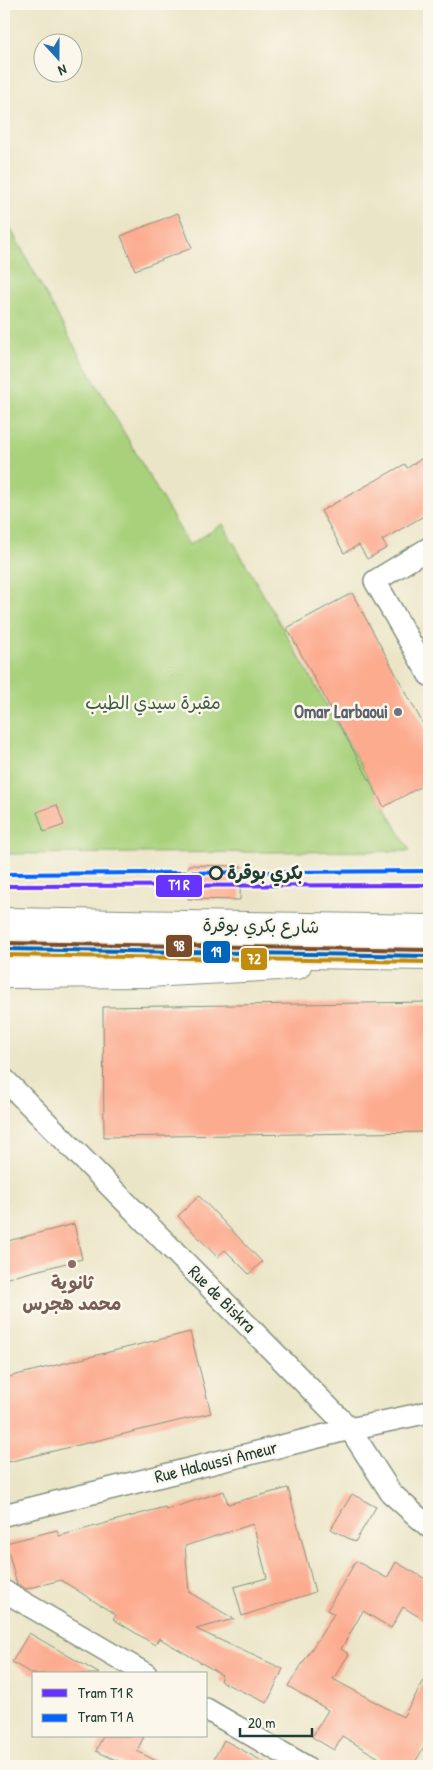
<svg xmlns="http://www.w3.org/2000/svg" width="433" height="1770" font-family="'Patrick Hand','Playpen Sans Arabic',sans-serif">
<rect width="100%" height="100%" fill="#fbf7ec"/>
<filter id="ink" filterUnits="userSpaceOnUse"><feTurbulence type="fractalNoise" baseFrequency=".02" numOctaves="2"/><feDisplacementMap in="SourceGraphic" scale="10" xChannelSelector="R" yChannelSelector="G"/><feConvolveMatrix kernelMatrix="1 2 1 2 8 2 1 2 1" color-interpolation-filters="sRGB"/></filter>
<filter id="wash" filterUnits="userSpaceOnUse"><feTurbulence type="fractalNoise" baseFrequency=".0096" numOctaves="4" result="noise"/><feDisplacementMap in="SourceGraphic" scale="20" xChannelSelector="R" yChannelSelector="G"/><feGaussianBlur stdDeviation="1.12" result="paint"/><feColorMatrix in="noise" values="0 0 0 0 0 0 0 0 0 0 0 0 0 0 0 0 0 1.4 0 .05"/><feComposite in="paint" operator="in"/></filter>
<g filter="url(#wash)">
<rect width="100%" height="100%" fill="#ebe5c7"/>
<path fill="#a9d17c" stroke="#648758" d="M4,216L69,337L189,545L223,524L410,851L4,854Z"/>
<g id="blocks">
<g fill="#fcab8f">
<path d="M178,213L192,248L135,270L121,236Z"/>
<path d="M429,454V513L382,540L387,548L367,559L359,545L344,553L321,511L405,464L407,468Z"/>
<path d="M352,593L429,735V782L384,807L287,628Z"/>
<path d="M57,805L64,825L44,832L37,812Z"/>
<path d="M188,865L241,866L240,900L188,899Z"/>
<path d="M429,1002V1132L104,1137L103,1007Z"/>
<path d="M199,1196L262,1262L249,1274L225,1250L217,1257L178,1216Z"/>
<path d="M74,1224L82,1259L4,1279V1242Z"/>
<path d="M190,1332L211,1413L4,1463V1378Z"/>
<path d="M288,1488L315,1592L242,1616L234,1587L267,1578L253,1524L185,1546L189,1592L234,1619L196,1629L283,1669L267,1703L220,1681L222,1675L159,1638L155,1645L113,1619L116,1615L61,1580L26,1589L17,1584L6,1543L57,1530L59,1536L165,1507L166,1510L224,1491L228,1504Z"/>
<path d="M352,1494L376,1507L355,1542L331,1529Z"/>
<path d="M356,1561L387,1578L396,1562L429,1581V1623L403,1607L391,1628L363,1611L341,1649L349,1654L333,1679L403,1717L429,1672V1738L413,1766H374L379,1758L342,1736L334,1750L312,1737L328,1710L288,1686L334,1614L327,1610Z"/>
<path d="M29,1633L100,1674H32L12,1662Z"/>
<path d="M103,1736H144L137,1751L166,1766H129L96,1751Z"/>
<path d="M224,1740L271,1766H210Z"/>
</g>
</g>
</g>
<g filter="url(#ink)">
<use href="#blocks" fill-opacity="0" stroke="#85917e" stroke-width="1"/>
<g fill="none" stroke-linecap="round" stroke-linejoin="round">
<defs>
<g id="street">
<path d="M429,548L375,581L429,675"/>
<path d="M4,1079L350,1429L391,1493L429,1527"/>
<path d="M4,1515L350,1429L429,1412"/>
<path d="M4,1591L146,1674"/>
<path d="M206,1709L305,1766"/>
</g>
<path id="secondary" d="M4,974L148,973L297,965"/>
<g id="highway">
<path d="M4,922L429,929"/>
<path d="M4,949L429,956"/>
</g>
</defs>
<use href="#street" stroke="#85917e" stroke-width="24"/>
<use href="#secondary" stroke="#85917e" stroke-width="30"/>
<use href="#highway" stroke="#85917e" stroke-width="30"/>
<use href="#street" stroke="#fff" stroke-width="21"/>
<use href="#secondary" stroke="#fff" stroke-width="28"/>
<use href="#highway" stroke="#fff" stroke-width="28"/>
<defs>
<path id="bus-1" d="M4,949L429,956"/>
<path id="bus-2" d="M4,955L429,962"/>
<path id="bus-3" d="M4,943L429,950"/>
</defs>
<use href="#bus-1" stroke="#fbf7ec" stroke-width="8"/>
<use href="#bus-2" stroke="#fbf7ec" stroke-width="8"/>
<use href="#bus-3" stroke="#fbf7ec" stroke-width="8"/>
<use href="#bus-1" stroke="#0065bd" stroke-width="4"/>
<use href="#bus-2" stroke="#c18c0d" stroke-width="4"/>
<use href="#bus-3" stroke="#7a4b2a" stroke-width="4"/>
<defs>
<path id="tram-1" d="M4,886L429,885"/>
<path id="tram-2" d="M4,874L429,871"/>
</defs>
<use href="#tram-1" stroke="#fbf7ec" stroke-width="8"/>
<use href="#tram-2" stroke="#fbf7ec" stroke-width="8"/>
<use href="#tram-1" stroke="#63f" stroke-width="4"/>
<use href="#tram-2" stroke="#0363ff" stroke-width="4"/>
</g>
</g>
<circle fill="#6b7280" stroke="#fbf7ec" stroke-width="2" cx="398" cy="712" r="5"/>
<circle fill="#fbf7ec" stroke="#1f3d34" stroke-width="2.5" cx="216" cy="873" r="6"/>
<circle fill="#8d6e63" stroke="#fbf7ec" stroke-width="2" cx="72" cy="1264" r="5"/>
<g text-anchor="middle" stroke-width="5" stroke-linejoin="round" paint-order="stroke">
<g font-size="18" fill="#3b5b42" stroke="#fbf7ec">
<text x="153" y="709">مقبرة سيدي الطيب</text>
</g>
<g font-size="18" font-weight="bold" fill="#5b616d" stroke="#fbf7ec" text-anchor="end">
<text x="388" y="718">Omar Larbaoui</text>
</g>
<g font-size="18" font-weight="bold" fill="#1f3d34" stroke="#fbf7ec" text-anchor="start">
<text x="227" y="879">بكري بوقرة</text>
</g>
<g font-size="18" fill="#1f3d34" stroke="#fbf7ec">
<text transform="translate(261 926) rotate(1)" y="6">شارع بكري بوقرة</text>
<text transform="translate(222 1299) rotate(45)" y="6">Rue de Biskra</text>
<text transform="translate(216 1462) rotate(-14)" y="6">Rue Haloussi Ameur</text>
</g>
<g font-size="18" font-weight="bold" fill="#785e54" stroke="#fbf7ec">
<text x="72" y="1289">ثانوية<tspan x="72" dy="21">محمد هجرس</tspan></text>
</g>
</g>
<g stroke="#fbf7ec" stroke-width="2">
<rect x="155" y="874" width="48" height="24" rx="5" fill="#63f"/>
<rect x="165" y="934" width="28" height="24" rx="5" fill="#7a4b2a"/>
<rect x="202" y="940" width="29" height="24" rx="5" fill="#0065bd"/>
<rect x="240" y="947" width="28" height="24" rx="5" fill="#c18c0d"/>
</g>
<g font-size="14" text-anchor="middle" font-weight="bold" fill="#fff">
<text x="179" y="890">T1 R</text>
<text x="179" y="951">98</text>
<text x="216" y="957">19</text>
<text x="254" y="964">72</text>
</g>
<rect width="433" height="1770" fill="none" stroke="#fbf7ec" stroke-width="20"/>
<rect x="32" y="1672" width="175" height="65" fill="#fbf7ec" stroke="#a3ada2"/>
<rect x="42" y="1689" width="25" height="8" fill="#6633ff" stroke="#a3ada2"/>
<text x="78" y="1698" font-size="15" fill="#1f3d34">Tram T1 R</text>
<rect x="42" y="1714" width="25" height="8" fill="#0363ff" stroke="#a3ada2"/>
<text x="78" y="1722" font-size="15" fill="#1f3d34">Tram T1 A</text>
<g transform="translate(58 58) rotate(159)"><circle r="24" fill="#fbf7ec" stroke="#a3ada2"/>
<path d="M0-4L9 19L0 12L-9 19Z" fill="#1f6fb2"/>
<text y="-8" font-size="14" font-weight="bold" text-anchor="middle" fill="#1f3d34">N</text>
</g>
<path d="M240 1728v8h72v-8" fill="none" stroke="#1f3d34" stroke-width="2.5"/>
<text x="248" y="1728" font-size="15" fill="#1f3d34" stroke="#fbf7ec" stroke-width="4" paint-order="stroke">20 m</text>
</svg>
